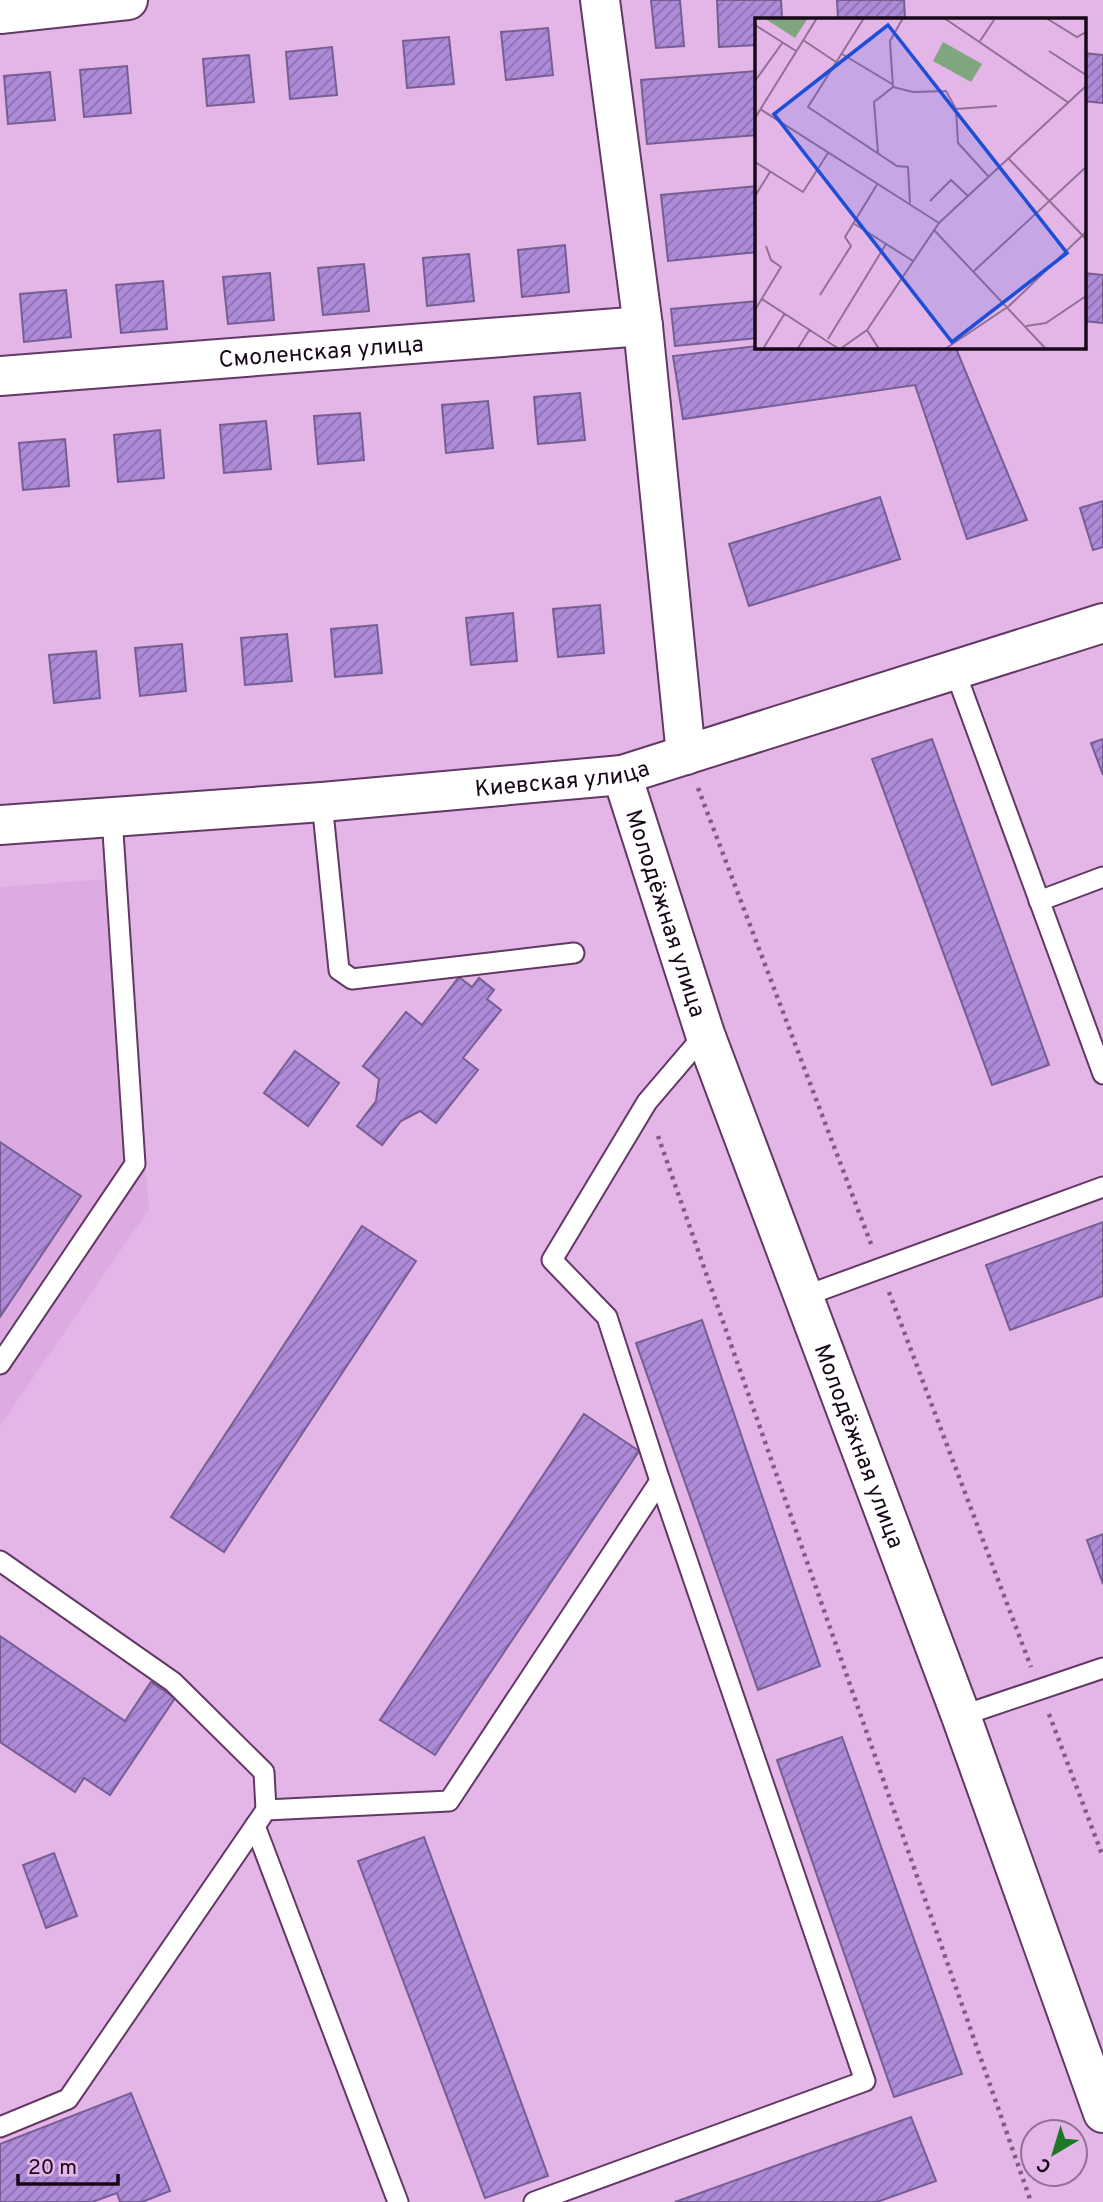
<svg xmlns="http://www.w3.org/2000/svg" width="1103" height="2202" font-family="Overpass,sans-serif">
<defs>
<pattern id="building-hatch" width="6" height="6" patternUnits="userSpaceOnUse" patternTransform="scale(1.75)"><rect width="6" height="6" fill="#ad8bd8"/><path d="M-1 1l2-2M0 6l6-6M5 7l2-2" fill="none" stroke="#8c70ae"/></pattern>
</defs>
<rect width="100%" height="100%" fill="#e4b5e7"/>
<path fill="#deaae2" d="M124,878L149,1209L0,1426V887Z"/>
<g fill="url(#building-hatch)" stroke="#765e94" stroke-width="2">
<path d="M651,0H680L684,46L656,48Z"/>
<path d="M717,0H781L782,19H757V45L719,47Z"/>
<path d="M837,0H904L905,19H838Z"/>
<path d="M548,28L553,75L506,80L501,32Z"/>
<path d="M449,37L454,84L407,88L403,41Z"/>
<path d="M332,47L337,95L290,99L286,52Z"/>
<path d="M1084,53L1103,55V103L1084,101Z"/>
<path d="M249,55L254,102L207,106L203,59Z"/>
<path d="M127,66L131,113L84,117L80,70Z"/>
<path d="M757,71V135L647,144L641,80Z"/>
<path d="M50,72L55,120L8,124L4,76Z"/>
<path d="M757,186V252L668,261L661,195Z"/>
<path d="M565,245L569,292L522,297L518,250Z"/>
<path d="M469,254L474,301L427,306L423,258Z"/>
<path d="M364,264L369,311L323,315L318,268Z"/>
<path d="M270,273L274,320L228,324L223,277Z"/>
<path d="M1084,273L1103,275V323L1084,321Z"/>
<path d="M163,281L167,329L121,333L116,285Z"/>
<path d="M66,290L71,337L24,342L20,294Z"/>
<path d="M757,301V338L675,346L671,309Z"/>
<path d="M757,346H955L1027,520L967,539L915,385L683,419L673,356Z"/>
<path d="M580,393L585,440L538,444L534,397Z"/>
<path d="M488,401L493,448L446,453L442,405Z"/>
<path d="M360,413L364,460L318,464L314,416Z"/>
<path d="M266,421L271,469L224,473L220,425Z"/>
<path d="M160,430L164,478L118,482L114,435Z"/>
<path d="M65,439L69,486L23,490L19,443Z"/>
<path d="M880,497L900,559L749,606L729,544Z"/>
<path d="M1103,501V547L1093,550L1080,508Z"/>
<path d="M600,605L604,653L558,657L553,609Z"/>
<path d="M513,613L517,661L471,665L466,618Z"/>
<path d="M377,625L382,673L335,677L331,629Z"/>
<path d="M287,634L292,681L245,685L241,638Z"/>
<path d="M182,644L186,691L140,696L135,648Z"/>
<path d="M96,651L100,698L54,703L49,655Z"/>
<path d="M932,739L1049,1065L992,1085L872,759Z"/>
<path d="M1103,739V775L1091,743Z"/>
<path d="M459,977L472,987L479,978L494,990L487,999L501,1010L463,1058L478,1070L436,1123L420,1111L401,1121L382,1145L357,1126L376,1101L379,1079L363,1066L406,1012L422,1025Z"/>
<path d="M295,1051L339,1083L308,1126L264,1093Z"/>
<path d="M0,1142L81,1196L0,1317Z"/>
<path d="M1103,1222V1296L1010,1330L986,1265Z"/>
<path d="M362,1226L416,1261L224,1552L171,1517Z"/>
<path d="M702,1320L820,1666L758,1690L636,1343Z"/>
<path d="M584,1414L639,1451L435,1755L380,1720Z"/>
<path d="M1103,1534V1584L1087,1540Z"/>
<path d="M0,1636L125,1721L151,1682L175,1698L110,1795L84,1778L75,1792L0,1742Z"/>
<path d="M842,1737L962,2074L894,2097L777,1760Z"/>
<path d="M424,1837L548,2176L485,2198L358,1861Z"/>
<path d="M54,1853L77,1916L46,1928L23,1865Z"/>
<path d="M131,2093L170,2191L142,2202H120L117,2193L92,2202H0V2144Z"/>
<path d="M911,2117L936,2181L877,2202H675Z"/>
</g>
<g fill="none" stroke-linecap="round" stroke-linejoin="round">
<defs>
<g id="service">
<path d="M955,671L1103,1074"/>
<path d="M322,802L339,970L352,979L574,953"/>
<path d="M1039,901L1103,877"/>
<path d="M802,1297L1103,1187"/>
<path d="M0,1364L135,1164L112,817"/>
<path d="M0,1561L173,1682L264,1772L266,1810"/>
<path d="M961,1716L1103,1668"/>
<path d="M255,1826L398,2202"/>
<path d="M0,2127L68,2099L266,1810L449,1801L660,1481"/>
<path d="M534,2202L865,2081L660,1481L607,1317L552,1260L647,1102L705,1034"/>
</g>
<g id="minor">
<path d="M600,0L643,326L686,755"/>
<path d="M0,14L128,0"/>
<path id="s1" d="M0,376L643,326"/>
</g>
<g id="tertiary">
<path id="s2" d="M622,775L705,1034L961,1716L1103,2113"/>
</g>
<g id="secondary">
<path id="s3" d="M0,825L322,802L622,775L1103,623"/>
</g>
</defs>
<use href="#service" stroke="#623965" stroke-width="23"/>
<use href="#minor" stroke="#623965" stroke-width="42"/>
<use href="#tertiary" stroke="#623965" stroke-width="42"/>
<use href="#secondary" stroke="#623965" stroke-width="42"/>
<g stroke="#7f5f81" stroke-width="4.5" stroke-dasharray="3.5 5" stroke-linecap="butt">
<path d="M698,788L871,1244"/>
<path d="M658,1136L1031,2202"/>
<path d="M889,1292L1031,1667"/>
<path d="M1049,1714L1103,1857"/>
</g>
<use href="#service" stroke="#fff" stroke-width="19"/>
<use href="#minor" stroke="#fff" stroke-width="38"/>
<use href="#tertiary" stroke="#fff" stroke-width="38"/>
<use href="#secondary" stroke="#fff" stroke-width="38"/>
</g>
<g text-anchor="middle" stroke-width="7" stroke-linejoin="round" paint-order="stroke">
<g font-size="23" fill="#18081a" stroke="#e4b5e7">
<text dy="8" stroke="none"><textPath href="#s1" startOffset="322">Смоленская улица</textPath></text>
<text dy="8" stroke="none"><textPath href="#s3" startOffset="564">Киевская улица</textPath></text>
<text dy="8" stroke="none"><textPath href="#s2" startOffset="145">Молодёжная улица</textPath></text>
<text dy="8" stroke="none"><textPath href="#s2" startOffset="712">Молодёжная улица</textPath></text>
</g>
</g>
<g transform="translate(755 18)">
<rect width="331" height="331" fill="#e4b5e7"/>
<path d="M9,0H53L40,20Z" fill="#7fa67e"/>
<path d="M188,24L227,46L216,64L178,43Z" fill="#7fa67e"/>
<path fill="none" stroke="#927095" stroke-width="2" d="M109,0L53,89L142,148L153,149L155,185M189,0L314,85M291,0L322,19L331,14M0,7L41,33M48,22L81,44M225,23L239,2M294,33L331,57M87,36L137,66M0,63L28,24M138,69L158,74L191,73L201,91M5,91L184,205M0,100L62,0M123,135L119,84L138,69L135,23L148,0M254,141L331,221M0,144L48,174L73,135M234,159L203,125L201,91L242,88M0,178L15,154M175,183L196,162L213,178M98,205L158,243M179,212L291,331M219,253L331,149M65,277L96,228L90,219L123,165M7,281L84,331M0,292L26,249L16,242L11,228M271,308L291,305L331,278M112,312L124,331M73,321L131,226M43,330L55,311M8,331L30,295M85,331L112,312L184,205L331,68M190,331L254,288L331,214"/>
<path fill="#1d4ed8" fill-opacity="0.15" stroke="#1d4ed8" stroke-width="3.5" d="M133,7L312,235L197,324L19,96Z"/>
<rect width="331" height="331" fill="none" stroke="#18081a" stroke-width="3.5"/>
</g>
<g transform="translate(1054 2153) rotate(218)"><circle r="33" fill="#e4b5e7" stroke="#927095" stroke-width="2"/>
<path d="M0-5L12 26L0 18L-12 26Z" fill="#1e7725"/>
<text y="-10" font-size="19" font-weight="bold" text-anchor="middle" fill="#18081a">С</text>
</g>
<path d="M18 2174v10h100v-10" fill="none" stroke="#18081a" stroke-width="3.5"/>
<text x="28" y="2174" font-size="21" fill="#18081a" stroke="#e4b5e7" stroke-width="5" paint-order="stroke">20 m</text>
</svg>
